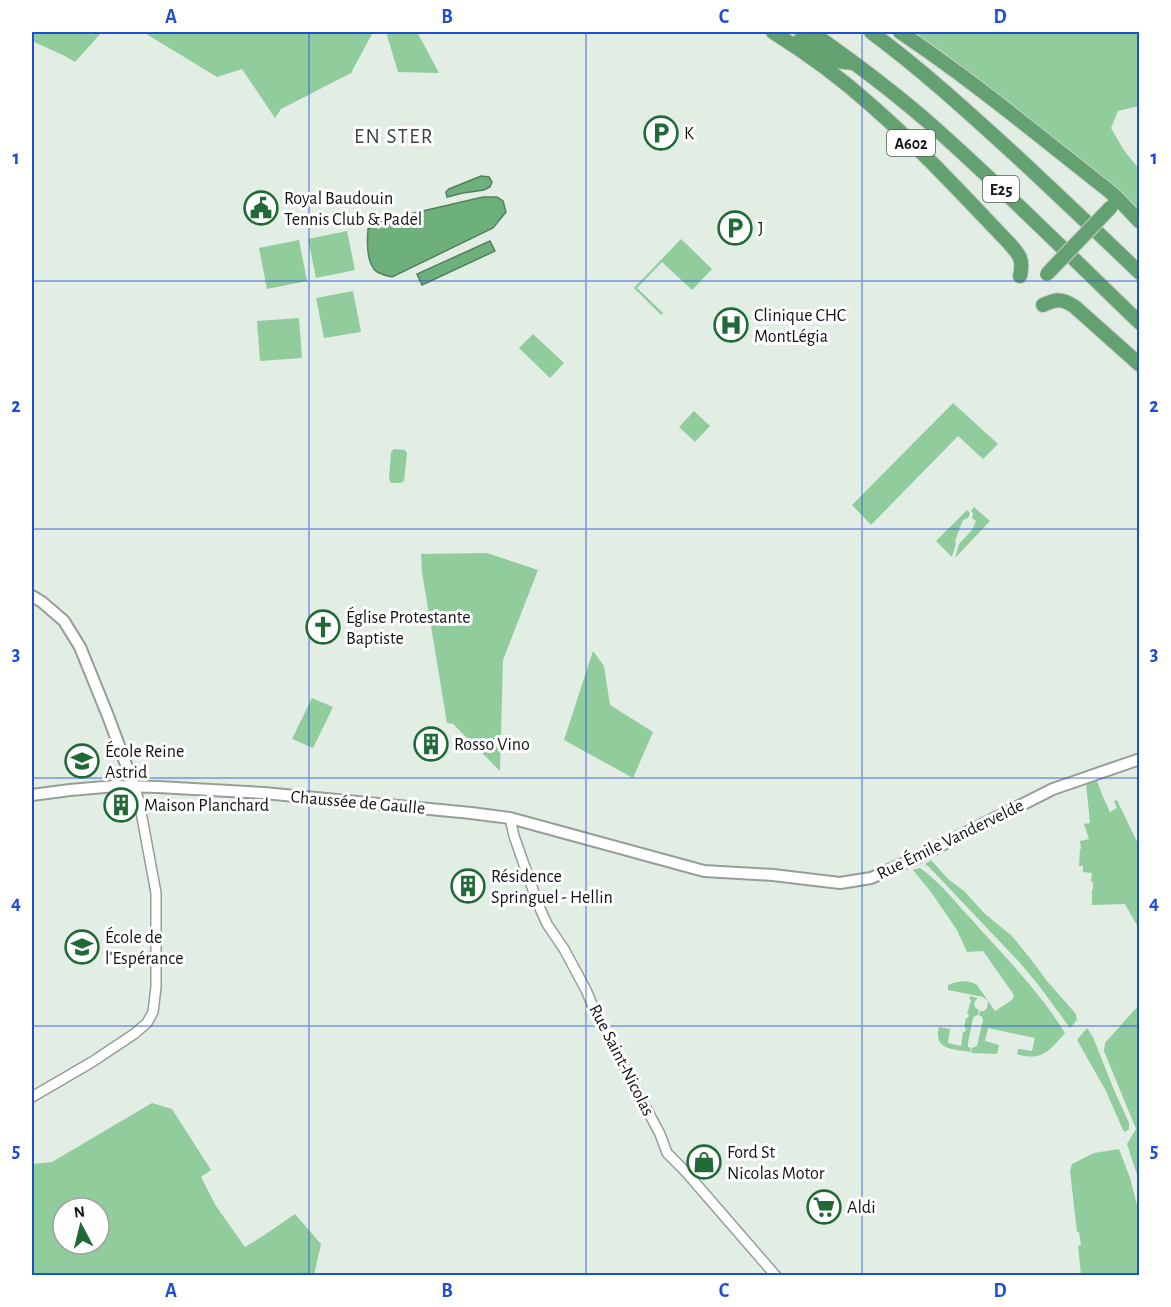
<svg xmlns="http://www.w3.org/2000/svg" width="1171" height="1307" font-family="'Alegreya Sans',sans-serif">
<rect width="100%" height="100%" fill="#e2ede4"/>
<g fill="#91cc9d" fill-rule="evenodd">
<path d="M32,32H102L75,62L65,56L32,41Z"/>
<path d="M143,32H373L351,73L281,109L275,118L242,69L217,77Z"/>
<path d="M386,32H417L439,73L398,72Z"/>
<path d="M914,32H1139V106L1118,111L1111,128L1123,149L1139,169V213C1070,146 992,89 914,32Z"/>
<path d="M347,231L355,270L316,278L308,239Z"/>
<path d="M681,239L712,269L692,290L662,262L637,288L663,313L661,315L634,288Z"/>
<path d="M299,240L307,281L267,289L259,248Z"/>
<path d="M353,291L361,332L324,338L316,298Z"/>
<path d="M299,318L302,358L260,361L257,321Z"/>
<path d="M533,334L564,363L550,378L519,348Z"/>
<path d="M953,403L998,444L983,459L958,436L871,525L852,505Z"/>
<path d="M694,411L710,426L695,442L679,427Z"/>
<path d="M394,449L405,450L407,453L404,481L400,483H391L389,479L391,452Z"/>
<path d="M974,507L990,521L955,558L959,544L972,530L976,521L972,518L973,513L971,511Z"/>
<path d="M967,510L970,513L968,518L963,520L955,541L956,543L952,557L936,541Z"/>
<path d="M487,553L538,570L503,660L500,771L453,724L447,723L422,572L421,554Z"/>
<path d="M593,651L604,666L610,705L653,732L633,778L564,740Z"/>
<path d="M312,698L333,707L313,748L292,739Z"/>
<path d="M1097,781L1103,797L1110,812L1117,808L1114,801L1117,800L1139,846V929L1125,904L1092,905V890H1093V882H1091L1092,873L1083,872V866H1079L1080,849H1081L1080,841L1089,839L1084,824L1090,823L1086,784Z"/>
<path d="M931,860L948,879L964,891L985,914L1012,936L1030,958L1047,981L1076,1014L1077,1020L1070,1028L1040,987L1021,964L930,868L925,864Z"/>
<path d="M920,868C940,882 955,902 972,920C1004,956 1040,992 1065,1033C1050,1050 1042,1062 1017,1054L1018,1049H1020L1032,1051L1035,1038L988,1028L985,1041L999,1045L997,1054L971,1053L972,1048L977,1046L983,1020L982,1017L979,1015L980,1011H984L987,1008L988,1001L983,997L948,990V985C957,981 969,979 977,985L995,1011L1012,1000L1014,995L983,951L967,952L957,930L931,892L913,870Z"/>
<path d="M970,996L978,998C973,1001 973,1008 979,1010L978,1015L975,1016L973,1018L968,1043V1047L971,1048L970,1052C953,1049 933,1050 939,1027L950,1029L948,1043L961,1046L963,1032H965L966,1028L964,1027L966,1018H968L969,1014H967L971,1000L969,999Z"/>
<path d="M1139,1005V1181L1127,1144L1136,1129L1104,1051L1105,1043Z"/>
<path d="M1087,1028L1093,1037L1114,1090L1129,1123V1129L1125,1132L1123,1130L1106,1091L1077,1040Z"/>
<path d="M152,1103L172,1109L211,1170L201,1177L216,1206L245,1247L263,1236L295,1214L321,1244L314,1275H32V1164L52,1162ZM63,1208H99V1244H63Z"/>
<path d="M1119,1149L1130,1178L1139,1213V1275H1081L1078,1246L1081,1245L1079,1232H1077L1070,1171L1072,1164L1094,1153Z"/>
</g>
<g fill="#6db07c" stroke="#52825c" stroke-width="1.5">
<path d="M481,176L489,177L492,182L490,187L484,190L463,193L447,197L446,192L449,189Z"/>
<path d="M483,197H497L503,201L506,212L493,228L392,277C387,276 381,274 377,272C366,264 367,241 368,229L384,220Z"/>
<path d="M490,241L495,251L422,285L417,274Z"/>
</g>
<g fill="none" stroke-linecap="round" stroke-linejoin="round">
<defs>
<g id="tertiary">
<path d="M510,818L514,836L538,904L547,924L564,949L586,990L598,1018L660,1134L667,1153L685,1171L776,1276"/>
<path d="M32,1097L92,1062L134,1034L147,1023L153,1012L156,987V893L139,801L134,786"/>
</g>
<g id="secondary">
<path d="M32,596L42,602L64,621L80,647L108,716L134,786"/>
<path d="M32,795L70,790L116,786L158,787L264,793L471,813L510,818L704,871L773,875L840,883L871,878L916,858L1053,789L1140,759"/>
</g>
<g id="motorway">
<path d="M773,32C808,54 841,78 872,106C920,148 964,196 1008,242C1019,254 1024,259 1020,276"/>
<path d="M811,32C851,60 890,89 927,121C1001,186 1069,255 1140,323"/>
<path d="M871,32C921,69 967,111 1013,153C1056,193 1098,233 1140,273"/>
<path d="M900,32C972,80 1039,136 1108,190L1118,199L1140,222"/>
<path d="M800,40L836,61L853,63"/>
<path d="M1043,305C1057,299 1062,298 1075,307L1140,365"/>
</g>
</defs>
<use href="#tertiary" stroke="#959f96" stroke-width="12"/>
<use href="#secondary" stroke="#959f96" stroke-width="14"/>
<use href="#motorway" stroke="#cbcccb" stroke-width="16"/>
<use href="#tertiary" stroke="#fff" stroke-width="9"/>
<use href="#secondary" stroke="#fff" stroke-width="10"/>
<use href="#motorway" stroke="#64a171" stroke-width="14"/>
<defs>
<path id="motorway-bridge" d="M1047,274L1111,207"/>
</defs>
<use href="#motorway-bridge" stroke="#cbcccb" stroke-width="16" stroke-linecap="butt"/>
<use href="#motorway-bridge" stroke="#64a171" stroke-width="14"/>
</g>
<path fill="none" stroke="#1d4ed8" stroke-width="1.5" stroke-opacity="0.55" d="M309,32V1276M586,32V1276M862,32V1276M32,281H1140M32,529H1140M32,778H1140M32,1026H1140"/>
<defs>
<symbol id="parking-ring" viewBox="-11 -11 22 22"><circle r="9.5" fill="#fff" stroke="#216a38" stroke-width="1.5"/><path d="M-3.5-5.5H1a3.5 3.5 0 0 1 0 7H-1V5.5H-3.5ZM-1-3.4V-.6H.8a1.4 1.4 0 0 0 0-2.8Z" fill="#216a38"/></symbol>
<symbol id="civic-ring" viewBox="-11 -11 22 22"><circle r="9.5" fill="#fff" stroke="#216a38" stroke-width="1.5"/><path d="M-.6-6.5H3V-4.5H.6V-3L4-1V1h2V6H-6V1h2V-1L-.6-3ZM-1.2 2.5V6h2.4V2.5Z" fill="#216a38"/></symbol>
<symbol id="hospital-ring" viewBox="-11 -11 22 22"><circle r="9.5" fill="#fff" stroke="#216a38" stroke-width="1.5"/><path d="M-5-5h3v3.5h4V-5h3V5h-3V1.5h-4V5h-3Z" fill="#216a38"/></symbol>
<symbol id="church-ring" viewBox="-11 -11 22 22"><circle r="9.5" fill="#fff" stroke="#216a38" stroke-width="1.5"/><path d="M-1.2-6h2.4v3.5h3.3v2.4h-3.3V6h-2.4V-.1h-3.3v-2.4h3.3Z" fill="#216a38"/></symbol>
<symbol id="building-ring" viewBox="-11 -11 22 22"><circle r="9.5" fill="#fff" stroke="#216a38" stroke-width="1.5"/><path d="M-4-6H4V6H1V3H-1V6H-4ZM-2.5-4.3h1.7v1.8h-1.7ZM.8-4.3h1.7v1.8H.8ZM-2.5-1h1.7V.8h-1.7ZM.8-1h1.7V.8H.8Z" fill="#216a38"/></symbol>
<symbol id="school-ring" viewBox="-11 -11 22 22"><circle r="9.5" fill="#fff" stroke="#216a38" stroke-width="1.5"/><path d="M0-5L7-2L0 1L-7-2ZM-4 1L0 2.5L4 1V4Q0 6-4 4Z" fill="#216a38"/></symbol>
<symbol id="shop-ring" viewBox="-11 -11 22 22"><circle r="9.5" fill="#fff" stroke="#216a38" stroke-width="1.5"/><path d="M-5-2.5h2.3a2.7 3.5 0 0 1 5.4 0H5L5.5 6h-11ZM-1.5-2.5h3a1.5 2.3 0 0 0-3 0Z" fill="#216a38"/></symbol>
<symbol id="supermarket-ring" viewBox="-11 -11 22 22"><circle r="9.5" fill="#fff" stroke="#216a38" stroke-width="1.5"/><path d="M-6-5.5h2.5l.6 2H6L4.5 2H-2.5L-4.4-4H-6ZM-1.5 3.2a1.3 1.3 0 1 0 .1 0ZM3 3.2a1.3 1.3 0 1 0 .1 0Z" fill="#216a38"/></symbol>
</defs>
<g fill-rule="evenodd">
<use href="#parking-ring" x="642" y="114" width="38" height="38"/>
<use href="#civic-ring" x="242" y="189" width="38" height="38"/>
<use href="#parking-ring" x="716" y="209" width="38" height="38"/>
<use href="#hospital-ring" x="712" y="306" width="38" height="38"/>
<use href="#church-ring" x="304" y="608" width="38" height="38"/>
<use href="#building-ring" x="412" y="725" width="38" height="38"/>
<use href="#school-ring" x="63" y="742" width="38" height="38"/>
<use href="#building-ring" x="102" y="786" width="38" height="38"/>
<use href="#building-ring" x="449" y="867" width="38" height="38"/>
<use href="#school-ring" x="63" y="928" width="38" height="38"/>
<use href="#shop-ring" x="685" y="1143" width="38" height="38"/>
<use href="#supermarket-ring" x="805" y="1188" width="38" height="38"/>
</g>
<g text-anchor="middle" stroke-width="6" stroke-linejoin="round" paint-order="stroke">
<g fill="#fff" stroke="#595c5a" stroke-width="1.5">
<rect x="887" y="130" width="48" height="26" rx="4.5"/>
<rect x="983" y="176" width="36" height="26" rx="4.5"/>
</g>
<g font-size="16" font-weight="bold" fill="#121613">
<text x="911" y="149">A602</text>
<text x="1001" y="195">E25</text>
</g>
<g font-size="18" fill="#121613" stroke="#fff" text-anchor="start">
<text x="684" y="139">K</text>
<text x="284" y="204">Royal Baudouin<tspan x="284" dy="21">Tennis Club &amp; Padel</tspan></text>
<text x="758" y="234">J</text>
<text x="754" y="321">Clinique CHC<tspan x="754" dy="21">MontLégia</tspan></text>
<text x="346" y="623">Église Protestante<tspan x="346" dy="21">Baptiste</tspan></text>
<text x="454" y="750">Rosso Vino</text>
<text x="105" y="757">École Reine<tspan x="105" dy="21">Astrid</tspan></text>
<text x="144" y="811">Maison Planchard</text>
<text x="491" y="882">Résidence<tspan x="491" dy="21">Springuel - Hellin</tspan></text>
<text x="105" y="943">École de<tspan x="105" dy="21">l'Espérance</tspan></text>
<text x="727" y="1158">Ford St<tspan x="727" dy="21">Nicolas Motor</tspan></text>
<text x="847" y="1213">Aldi</text>
</g>
<g font-size="18" fill="#121613" stroke="#fff">
<text transform="translate(358 802) rotate(5)" y="6">Chaussée de Gaulle</text>
<text transform="translate(950 839) rotate(-26)" y="6">Rue Émile Vandervelde</text>
<text transform="translate(622 1060) rotate(63)" y="6">Rue Saint-Nicolas</text>
</g>
<g font-size="21" letter-spacing="1.5" fill="#3c453d" stroke="#fff">
<text x="394" y="143">EN STER</text>
</g>
</g>
<rect width="1171" height="1307" fill="none" stroke="#ffffff" stroke-width="66"/>
<g transform="translate(81 1226) rotate(353)"><circle r="28" fill="#ffffff" stroke="#a0a2a1" stroke-width="1.5"/>
<path d="M0-4.5L10 22L0 15L-10 22Z" fill="#216a38"/>
<text y="-9" font-size="16" font-weight="bold" text-anchor="middle" fill="#121613">N</text>
</g>
<rect x="33" y="33" width="1105" height="1241" fill="none" stroke="#1d4ed8" stroke-width="2"/>
<g font-size="20" text-anchor="middle" font-weight="bold" fill="#1d4ed8">
<text x="171" y="23">A</text>
<text x="447" y="23">B</text>
<text x="724" y="23">C</text>
<text x="1000" y="23">D</text>
<text x="16" y="164">1</text>
<text x="1154" y="164">1</text>
<text x="16" y="412">2</text>
<text x="1154" y="412">2</text>
<text x="16" y="660">3</text>
<text x="1154" y="660">3</text>
<text x="16" y="909">4</text>
<text x="1154" y="909">4</text>
<text x="16" y="1157">5</text>
<text x="1154" y="1157">5</text>
<text x="171" y="1297">A</text>
<text x="447" y="1297">B</text>
<text x="724" y="1297">C</text>
<text x="1000" y="1297">D</text>
</g>
</svg>
